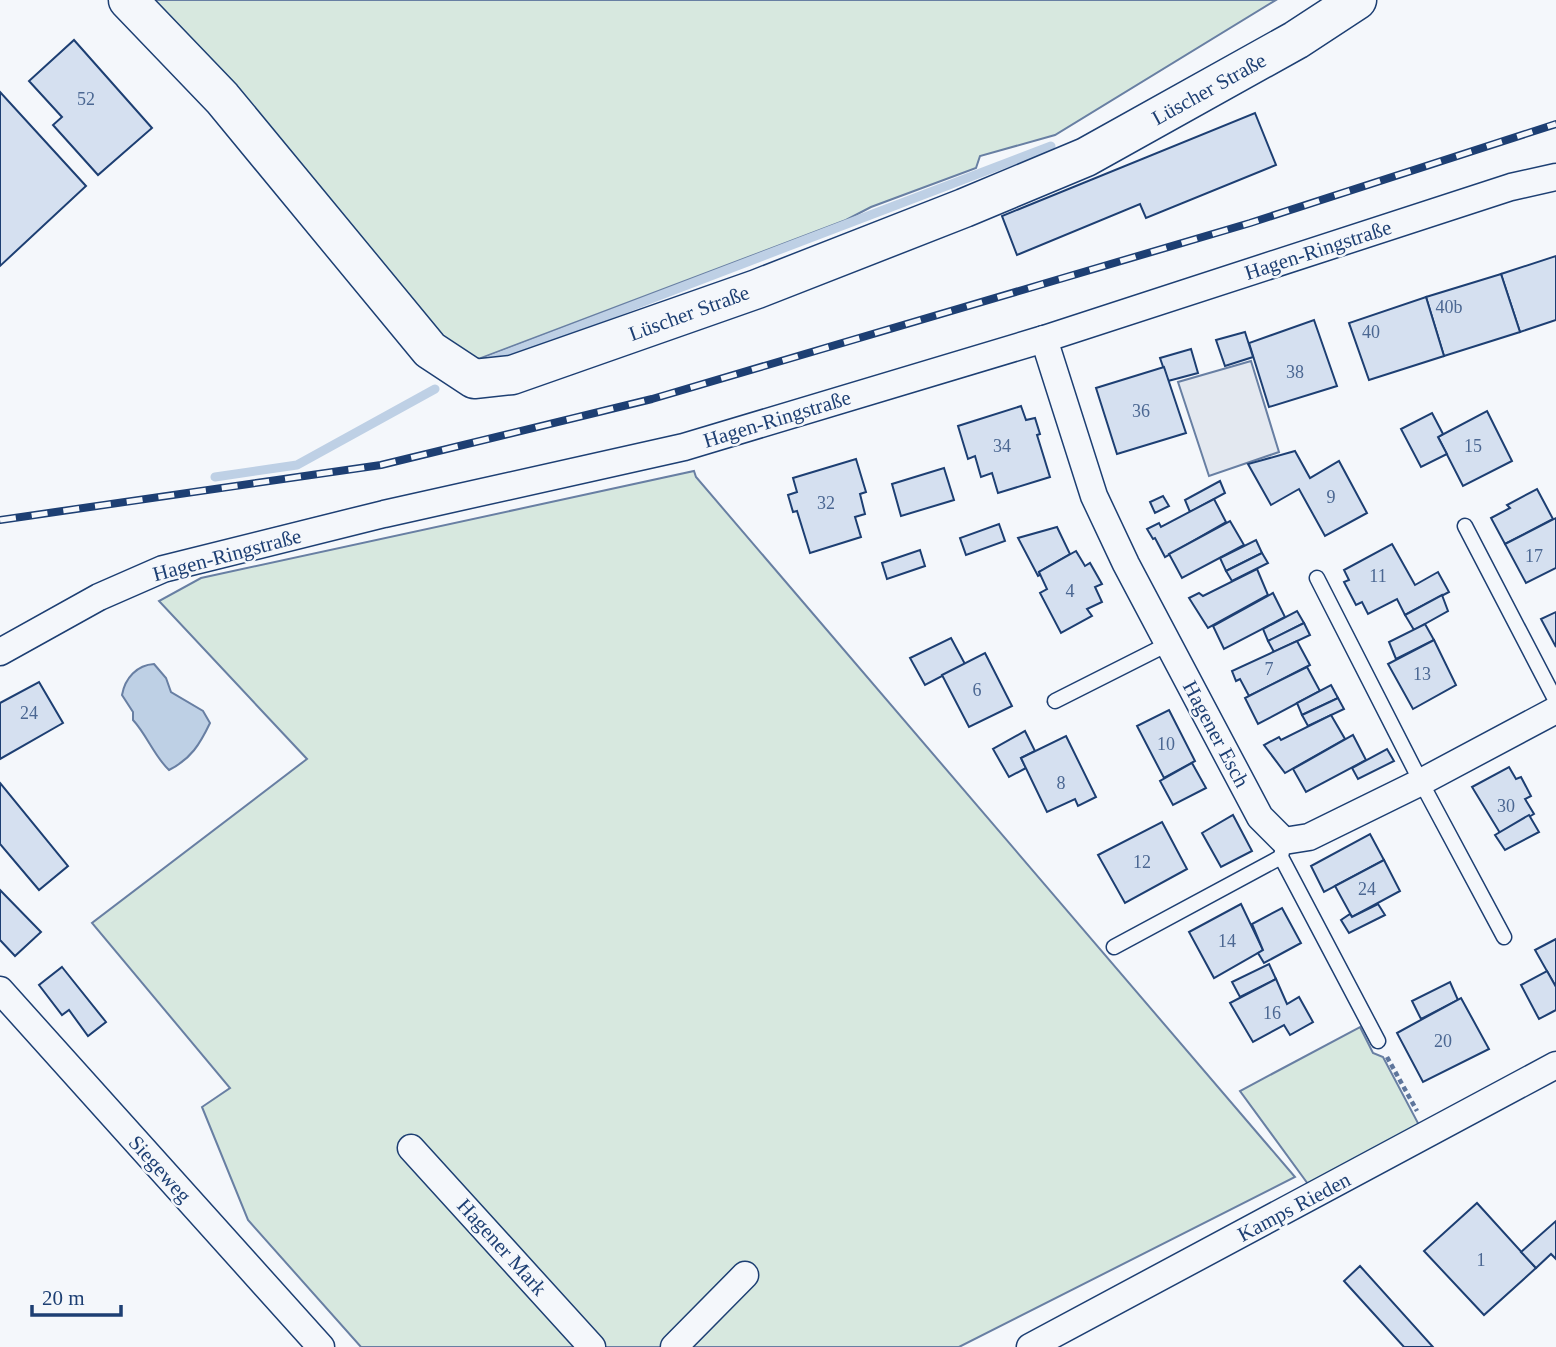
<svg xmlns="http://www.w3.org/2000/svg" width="1556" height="1347" font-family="'Times New Roman',serif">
<rect width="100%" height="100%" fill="#f4f7fb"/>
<g fill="#d7e8df" stroke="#687fa3" stroke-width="2">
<path d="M154,0H1276L1055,135L980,156L976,168L871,207L846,220L476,360L458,357Z"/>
<path d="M694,471L696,477L1295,1177L959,1347H361L248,1220L202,1107L230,1088L92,923L307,759L159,601L201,578Z"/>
<path d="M1360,1027L1373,1053L1383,1057L1419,1125L1308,1184L1240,1091Z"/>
</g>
<path fill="#e3e8f0" stroke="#687fa3" stroke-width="2" d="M1251,361L1279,452L1209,476L1178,382Z"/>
<path fill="#bed0e5" stroke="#687fa3" stroke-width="2" d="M154,664L166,678L171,692L203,711L210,723C200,744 191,759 169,770C154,756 147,735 133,720V712L122,695C125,678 137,665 154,664Z"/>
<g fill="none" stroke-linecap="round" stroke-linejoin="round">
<g stroke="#bed0e5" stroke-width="9">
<path d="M488,361L1051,146"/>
<path d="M215,477L297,465L435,389"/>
</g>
</g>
<g fill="#d5e0f0" stroke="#1d3f73" stroke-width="2">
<path d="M74,40L152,128L98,175L53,125L62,117L29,81Z"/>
<path d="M0,92L86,186L0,266Z"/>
<path d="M1255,113L1276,165L1146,218L1140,204L1017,255L1002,216Z"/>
<path d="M1556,256V320L1520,332L1501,274Z"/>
<path d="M1501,274L1520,332L1444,356L1426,297Z"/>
<path d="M1426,297L1444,356L1369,380L1349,323Z"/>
<path d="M1314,320L1337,386L1269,407L1249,343Z"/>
<path d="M1245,332L1253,357L1225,366L1216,340Z"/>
<path d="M1191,349L1198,373L1168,381L1160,358Z"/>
<path d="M1164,367L1186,433L1117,454L1096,388Z"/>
<path d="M1021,406L1026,420L1035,418L1040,434L1037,435L1050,477L998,493L992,473L981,477L975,456L968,459L958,426Z"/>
<path d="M1487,411L1512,461L1463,486L1438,437Z"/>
<path d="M1432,413L1443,434L1438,437L1447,454L1421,467L1401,429Z"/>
<path d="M1295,451L1310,478L1339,461L1367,513L1325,536L1299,489L1271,505L1248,464Z"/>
<path d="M856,459L866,492L860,494L865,514L855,517L861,537L810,553L797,511L793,512L788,495L797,492L793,478Z"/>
<path d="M944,468L954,500L901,516L892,484Z"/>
<path d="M1220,481L1225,493L1190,512L1185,500Z"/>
<path d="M1537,489L1553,519L1505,544L1491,518L1510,508L1507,505Z"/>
<path d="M1163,496L1169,506L1155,513L1150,502Z"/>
<path d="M1214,499L1226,522L1165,557L1155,538L1153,539L1147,529L1159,523L1161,527Z"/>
<path d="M1556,518V568L1526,583L1505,544Z"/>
<path d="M1230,521L1244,545L1182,578L1169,554Z"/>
<path d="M999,524L1005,541L966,555L960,538Z"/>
<path d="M1057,527L1070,554L1039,572L1040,575L1038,576L1018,538Z"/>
<path d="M1256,540L1262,553L1226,571L1220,558Z"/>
<path d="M1392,544L1415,585L1438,572L1449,592L1405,615L1397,599L1368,614L1362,602L1356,605L1344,582L1349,580L1344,570Z"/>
<path d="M920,550L925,566L887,579L882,563Z"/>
<path d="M1076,551L1085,566L1090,563L1102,584L1095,587L1102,602L1087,609L1092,616L1061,633L1040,593L1047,589L1039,572Z"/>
<path d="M1262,553L1268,563L1232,581L1226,571Z"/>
<path d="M1257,569L1268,595L1208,628L1189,598L1199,593L1203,596Z"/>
<path d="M1273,593L1285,617L1224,649L1213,626Z"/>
<path d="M1442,595L1448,611L1414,630L1405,615Z"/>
<path d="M1297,611L1304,623L1268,641L1263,629Z"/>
<path d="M1556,612V647L1541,619Z"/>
<path d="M1304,623L1310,635L1274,652L1268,641Z"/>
<path d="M1425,624L1434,640L1396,659L1389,642Z"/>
<path d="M951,638L965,664L925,685L910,658Z"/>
<path d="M1434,640L1456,685L1413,709L1388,664Z"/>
<path d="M1297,641L1310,665L1249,696L1240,679L1236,681L1232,671Z"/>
<path d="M985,653L1012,706L969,727L942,675Z"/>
<path d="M1307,667L1320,691L1258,724L1245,698Z"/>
<path d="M39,682L63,723L0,759V703Z"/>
<path d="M1331,685L1338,698L1302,715L1297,703Z"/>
<path d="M1338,698L1344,709L1308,726L1302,715Z"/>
<path d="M1169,710L1195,761L1164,778L1137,726Z"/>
<path d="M1331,715L1345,739L1285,773L1264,745L1279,737L1281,740Z"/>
<path d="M1025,731L1035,751L1021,758L1026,768L1009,777L993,749Z"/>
<path d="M1353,735L1366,760L1306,792L1293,769Z"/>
<path d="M1066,736L1096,797L1078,806L1075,799L1047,812L1021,758Z"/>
<path d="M1387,749L1394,761L1358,779L1352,768Z"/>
<path d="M1192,763L1206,788L1173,805L1160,781Z"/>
<path d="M1509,767L1516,779L1521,777L1531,796L1525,799L1534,814L1500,833L1472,787Z"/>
<path d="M0,783L68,866L39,890L0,844Z"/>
<path d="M1233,815L1252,851L1221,867L1202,833Z"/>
<path d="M1529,815L1539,832L1505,850L1495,835Z"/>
<path d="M1162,822L1187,869L1125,903L1098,855Z"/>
<path d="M1370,834L1384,860L1324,892L1311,866Z"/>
<path d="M1384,860L1400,891L1352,917L1335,886Z"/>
<path d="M0,890L41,932L15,956L0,940Z"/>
<path d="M1241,904L1263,950L1214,978L1189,932Z"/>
<path d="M1378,904L1385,915L1349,933L1341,920L1350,914L1352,917Z"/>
<path d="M1282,908L1301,943L1264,963L1258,953L1263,950L1252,924Z"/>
<path d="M1556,939V987L1535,950Z"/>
<path d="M1269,964L1276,979L1240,997L1232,982Z"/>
<path d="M62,967L106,1022L88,1036L69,1010L62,1015L39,985Z"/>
<path d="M1547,971L1556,987V1010L1539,1019L1521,985Z"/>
<path d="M1276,979L1287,1004L1299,997L1313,1022L1290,1035L1284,1025L1253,1042L1230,1003Z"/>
<path d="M1450,982L1458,1000L1421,1019L1412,1001Z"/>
<path d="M1461,998L1489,1049L1423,1082L1397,1033Z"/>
<path d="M1477,1203L1536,1268L1484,1315L1424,1251Z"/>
<path d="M1556,1221V1259L1551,1254L1536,1268L1521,1252Z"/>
<path d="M1360,1266L1433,1347H1404L1344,1281Z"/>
</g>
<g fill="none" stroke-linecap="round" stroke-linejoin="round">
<defs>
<g id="lane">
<path d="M1465,526L1556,701"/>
<path d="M1317,578L1421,782L1504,937"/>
<path d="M1055,701L1168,644"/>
<path d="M1284,841L1281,857L1378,1041"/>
<path d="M1114,947L1281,857"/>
</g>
<g id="street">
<path d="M1044,339L1094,496L1126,564L1260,817L1284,841L1309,837L1421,782L1556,710"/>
<path d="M0,652L99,597L163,569L384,514L684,447L1044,339L1511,187L1556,177"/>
<path d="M0,990L321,1347"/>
<path d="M411,1148L592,1347"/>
<path d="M674,1347L745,1275"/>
<path d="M1030,1347L1556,1065"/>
</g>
<path id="secondary" d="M128,0L222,98L430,350L474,379L512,375L757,289L964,208L1086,157L1296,40L1357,0"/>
</defs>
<use href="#lane" stroke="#1d3f73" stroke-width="17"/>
<use href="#street" stroke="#1d3f73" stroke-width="29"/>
<use href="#secondary" stroke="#1d3f73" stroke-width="41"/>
<path stroke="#5e769c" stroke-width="4.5" stroke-dasharray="5 3.5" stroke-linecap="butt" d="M1387,1057L1417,1111"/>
<use href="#lane" stroke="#f4f7fb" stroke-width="14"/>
<use href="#street" stroke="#f4f7fb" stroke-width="26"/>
<use href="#secondary" stroke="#f4f7fb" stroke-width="38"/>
<defs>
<path id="rail" d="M0,520L381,465L652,399L1250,223L1556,124"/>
</defs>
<use href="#rail" stroke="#1d3f73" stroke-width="8"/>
<use href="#rail" stroke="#f4f7fb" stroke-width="5" stroke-dasharray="16" stroke-linecap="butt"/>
</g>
<g text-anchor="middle" stroke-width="5" stroke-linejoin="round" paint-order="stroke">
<g font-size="18" fill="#4b6792">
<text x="86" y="105">52</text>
<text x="1449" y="313">40b</text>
<text x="1371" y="338">40</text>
<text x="1295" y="378">38</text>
<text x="1141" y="417">36</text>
<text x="1002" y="452">34</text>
<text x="1473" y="452">15</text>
<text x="1331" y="503">9</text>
<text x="826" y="509">32</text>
<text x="1534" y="562">17</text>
<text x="1378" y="582">11</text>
<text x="1070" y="597">4</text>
<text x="1269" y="675">7</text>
<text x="1422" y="680">13</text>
<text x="977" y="696">6</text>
<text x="29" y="719">24</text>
<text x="1166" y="750">10</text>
<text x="1061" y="789">8</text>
<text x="1506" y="812">30</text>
<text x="1142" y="868">12</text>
<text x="1367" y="895">24</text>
<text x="1227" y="947">14</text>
<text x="1272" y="1019">16</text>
<text x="1443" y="1047">20</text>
<text x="1481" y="1266">1</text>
</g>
<g font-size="21" fill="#1d3f73" stroke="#f4f7fb">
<text transform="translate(1209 89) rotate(-29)" y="7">Lüscher Straße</text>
<text transform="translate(1318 250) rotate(-18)" y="7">Hagen-Ringstraße</text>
<text transform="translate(689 313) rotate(-20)" y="7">Lüscher Straße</text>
<text transform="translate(777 419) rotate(-17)" y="7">Hagen-Ringstraße</text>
<text transform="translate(227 555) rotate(-15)" y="7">Hagen-Ringstraße</text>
<text transform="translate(1216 734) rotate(62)" y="7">Hagener Esch</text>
<text transform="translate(160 1169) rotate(48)" y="7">Siegeweg</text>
<text transform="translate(1294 1207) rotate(-28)" y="7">Kamps Rieden</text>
<text transform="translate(502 1247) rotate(48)" y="7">Hagener Mark</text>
</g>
</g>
<path d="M32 1305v10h89v-10" fill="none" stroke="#1d3f73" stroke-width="3.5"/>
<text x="42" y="1305" font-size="21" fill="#1d3f73" stroke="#f4f7fb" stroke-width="5" paint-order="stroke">20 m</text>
</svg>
